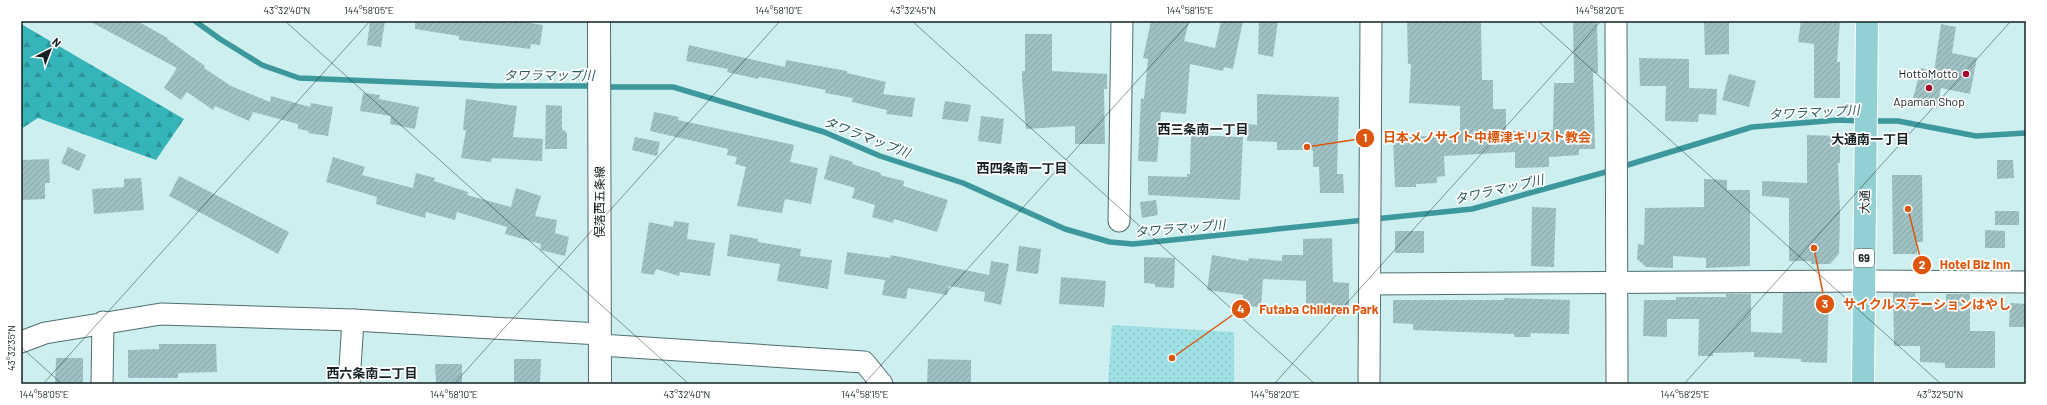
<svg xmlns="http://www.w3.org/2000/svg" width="2047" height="405" font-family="Barlow,'Noto Sans JP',sans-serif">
<defs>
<pattern id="forest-firs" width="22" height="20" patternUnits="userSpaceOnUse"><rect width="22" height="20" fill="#35b5ba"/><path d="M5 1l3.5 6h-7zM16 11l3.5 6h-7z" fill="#2c9397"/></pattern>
<pattern id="park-dots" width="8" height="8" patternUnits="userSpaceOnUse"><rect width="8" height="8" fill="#9ee0e3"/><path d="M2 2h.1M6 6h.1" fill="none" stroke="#87c0c2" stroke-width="1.8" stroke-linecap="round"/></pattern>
<pattern id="building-hatch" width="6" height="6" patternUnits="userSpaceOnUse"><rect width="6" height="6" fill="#a0c1c3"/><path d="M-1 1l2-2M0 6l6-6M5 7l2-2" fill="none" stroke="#89a6a7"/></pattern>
</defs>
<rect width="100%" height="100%" fill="#cdeff0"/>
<path fill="url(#forest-firs)" d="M21,24L184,119L156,160L38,118L21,129Z"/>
<path fill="url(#park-dots)" d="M1112,325L1234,332V384H1108Z"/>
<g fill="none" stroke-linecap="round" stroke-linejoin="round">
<g stroke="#3c989c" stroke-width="5.5">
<path d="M195,21L220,39L262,65L299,78L495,86H595"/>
<path d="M604,87H673L824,132L880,156L963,183L1065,229L1110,242L1133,244L1472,209L1613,170"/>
<path d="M1870,121H1898L1976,136L2026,133"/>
<path d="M1621,167L1752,127L1838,120L1862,121"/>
</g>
</g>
<g fill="url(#building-hatch)">
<path d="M89,21H137L168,38L167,39L205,66L204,68L231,86L270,102L271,96L310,107L311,103L333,107L328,136L308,133L309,131L298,129V124L253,112L249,121L215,106L213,110L187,92L181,100L164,88L177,68Z"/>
<path d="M370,21H385L381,47L367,45Z"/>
<path d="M415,21H496L513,23V21H518L543,25L540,45L531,44L530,49L459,40V36L415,29Z"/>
<path d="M1151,21H1189L1184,41L1215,48L1221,21H1243L1233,69L1224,67L1223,71L1190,64L1186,114L1161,112L1157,162L1138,161L1141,98L1144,99L1148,59L1143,58Z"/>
<path d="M1259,21H1278L1273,57L1258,54Z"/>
<path d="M1407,21H1481L1482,80H1493V109H1506V131L1553,130L1554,83H1574L1573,21H1597L1598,73H1593L1595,149H1579V155L1549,157V167L1515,168V152L1444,156L1445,176L1437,177V183L1416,184V187H1395L1393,138L1460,134V106L1409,103L1411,64H1408Z"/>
<path d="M1704,21H1729V54L1705,55Z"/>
<path d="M1801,21H1840L1837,62H1840V98H1814V44L1798,42Z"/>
<path d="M1941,24L1956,27L1952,53L1977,58L1970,94L1941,88L1937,108L1912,102L1921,68L1934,72Z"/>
<path d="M1025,34H1052V71L1107,74V89H1104L1105,144H1075V126L1026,129L1022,80V71H1025Z"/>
<path d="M689,45L785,67L786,60L847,71V73L886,82L883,94L915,98L912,117L886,114L887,110L852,102L853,98L825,93L826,90L759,77L758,79L727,72L728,69L686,61Z"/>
<path d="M1639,58L1689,59V88L1717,89L1716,115L1699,114L1698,122L1665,121L1666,86H1640Z"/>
<path d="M1729,74L1756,81L1749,107L1722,100Z"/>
<path d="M363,93L380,95L379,99L419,107L415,129L390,124L391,116L360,111Z"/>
<path d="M1257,94L1339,97L1337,174H1343L1344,193H1320L1319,167H1313V150H1277V142L1247,141L1248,124L1257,125Z"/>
<path d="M466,99L517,106L513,137L543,139L542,161L492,158L491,162L461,158L466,130H463Z"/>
<path d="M945,101L971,105L968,122L942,119Z"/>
<path d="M546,105L562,106V129L567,133V149H545Z"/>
<path d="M654,112L679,117L678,120L794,145L790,162L818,168L811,204L785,199L782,213L737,206L746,167L735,164L737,157L727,155L728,149L650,131Z"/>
<path d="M981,116L1004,119L1001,144L978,141Z"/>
<path d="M1191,135L1243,137L1240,200L1148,195V176L1187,177V174H1190Z"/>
<path d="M1807,135L1840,136V163H1838L1840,213L1839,254L1830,264H1811V261H1789V198L1762,196V181L1807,183Z"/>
<path d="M635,137L660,142L657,156L632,150Z"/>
<path d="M68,147L86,155L79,171L61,163Z"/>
<path d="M830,155L853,162L852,164L881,173L880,175L904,181L903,186L948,200L937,232L894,219L893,223L872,217L875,205L852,198L855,188L824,179Z"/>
<path d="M333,157L365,167L362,175L413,188L416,173L435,178L434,181L468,192L467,195L511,207L516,188L541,196L535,216L557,220L555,233L569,237L565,256L540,250L541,244L505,234L507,227L457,212L455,220L426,212L425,218L376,204L377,197L326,182Z"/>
<path d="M49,159L50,183H45V199L21,200V160Z"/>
<path d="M1997,160H2013L2014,178L1997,179Z"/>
<path d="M1892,175H1922L1923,242H1917V254H1893Z"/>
<path d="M179,176L289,232L278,254L169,196Z"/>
<path d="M141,178L144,210L94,214L92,189L124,187V179Z"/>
<path d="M1704,179L1727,180V190H1750V266L1706,268V258L1673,256V268L1646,267L1637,259L1638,244L1644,245L1645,208L1704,207Z"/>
<path d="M1156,200L1158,215L1142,218L1140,202Z"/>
<path d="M1532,207L1556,208L1554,267L1531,266Z"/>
<rect x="1995" y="211" width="24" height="14"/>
<path d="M674,221L689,223L687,239L715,243L710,276L680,272L679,276L656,269L654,275L641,273L649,222L673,227Z"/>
<path d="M1985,230L2005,231V248H1985Z"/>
<rect x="1395" y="231" width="29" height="22"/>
<path d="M730,234L758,239V242L801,249L800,256L832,260L828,289L777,281L780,264L727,256Z"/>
<path d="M1332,238L1333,282L1349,283V313L1306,312V281L1263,279L1261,307L1242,306L1243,295L1207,290L1212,255L1248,261L1249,258L1282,261V255H1303V239Z"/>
<path d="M1019,246L1041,249L1038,274L1016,271Z"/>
<path d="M847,252L890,258L891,255L989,275L991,261L1009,264L1001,305L984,301L985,292L949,286L947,295L908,288L906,299L882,295L885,280L844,274Z"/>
<path d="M1144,257L1175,258L1174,288L1155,287V284L1144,283Z"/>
<path d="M1061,277L1106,281L1104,307L1059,304Z"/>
<path d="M1783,293H1829L1827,363L1801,362V359L1754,357V352L1713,353V356H1698L1699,319H1667V337L1643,336L1644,300H1676V297H1726V294H1751V332L1782,333Z"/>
<path d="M1893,293H1915L1916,304L1946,305V294H1970V331H1995V368H1945V363L1920,362V346H1894Z"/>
<path d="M1504,298L1570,300L1569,334L1531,333L1530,337H1514V334L1413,330V324L1393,323V300H1504Z"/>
<path d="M2010,303L2026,304V327H2009Z"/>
<path d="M159,344H216L217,372L178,373V378H128V350L159,349Z"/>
<path d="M56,358H83V384H55Z"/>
<path d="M514,359H541L540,384H514Z"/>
<path d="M928,359L971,360V384H927Z"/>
<path d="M435,364H462V384H436Z"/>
</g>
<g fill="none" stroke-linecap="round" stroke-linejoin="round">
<defs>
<g id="minor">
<path d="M1616,21L1617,384"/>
<path d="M1119,221L1122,21"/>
<path d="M1370,284L1864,281L2026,282"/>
<path d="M21,342L45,333L161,314L353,320L600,334"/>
<path d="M600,345L864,362L882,384"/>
<path d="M102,384L103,322"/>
<path d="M349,384L353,320"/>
<path d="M1369,384L1371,21"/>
</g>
<path id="secondary" d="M599,21L600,384"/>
<path id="primary" d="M1863,384L1867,21"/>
</defs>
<use href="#minor" stroke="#506f70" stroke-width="23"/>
<use href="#secondary" stroke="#506f70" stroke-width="24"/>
<use href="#primary" stroke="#fff" stroke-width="24"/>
<use href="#minor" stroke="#fff" stroke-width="21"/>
<use href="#secondary" stroke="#fff" stroke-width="22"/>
<use href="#primary" stroke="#91d0d3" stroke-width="22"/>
</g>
<path fill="none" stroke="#152122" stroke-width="1" stroke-opacity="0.45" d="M285,21L689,384M912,21L1315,384M1538,21L1941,384M21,347L62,384M43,384L370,21M454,384L780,21M864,384L1191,21M1274,384L1601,21M1684,384L2011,21"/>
<g fill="#a5092c" stroke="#fff" stroke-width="1.5">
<circle cx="1966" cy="74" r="4"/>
<circle cx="1929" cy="88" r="4"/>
</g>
<g text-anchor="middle" stroke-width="3.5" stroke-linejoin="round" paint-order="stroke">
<rect fill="#fff" stroke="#5b6464" stroke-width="1" x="1854" y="249" width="20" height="18" rx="3"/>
<g font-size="11" font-weight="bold" fill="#152122">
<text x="1864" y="262">69</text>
</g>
<g font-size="12" fill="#152122" stroke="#fff" text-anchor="end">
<text x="1958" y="78">HottoMotto</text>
<text x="1929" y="106" text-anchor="middle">Apaman Shop</text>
</g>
<g font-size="12" fill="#152122" stroke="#fff">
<text transform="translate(600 202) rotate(-90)" y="4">俣落西五条線</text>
<text transform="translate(1865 202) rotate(-89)" y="4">大通</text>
</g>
<g font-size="13" font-style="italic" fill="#295c5f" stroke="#fff">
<text x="549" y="80">タワラマップ川</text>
<text transform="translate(1814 112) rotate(-3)" y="5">タワラマップ川</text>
<text transform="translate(867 137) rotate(21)" y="5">タワラマップ川</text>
<text transform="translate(1499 189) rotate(-13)" y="5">タワラマップ川</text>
<text transform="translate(1180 228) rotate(-5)" y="5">タワラマップ川</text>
</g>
<g font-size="13" font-weight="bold" fill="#152122" stroke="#fff">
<text x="1203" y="134">西三条南一丁目</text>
<text x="1870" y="144">大通南一丁目</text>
<text x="1022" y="173">西四条南一丁目</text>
<text x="372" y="378">西六条南二丁目</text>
</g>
</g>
<path fill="none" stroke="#dd560d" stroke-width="1.5" d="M1307 147L1365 138M1908 209L1922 265M1814 248L1825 304M1172 358L1241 309"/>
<g fill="#dd560d" stroke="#fff" stroke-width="1.5">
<circle cx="1307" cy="147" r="4"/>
<circle cx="1908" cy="209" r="4"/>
<circle cx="1814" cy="248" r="4"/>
<circle cx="1172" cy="358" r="4"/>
<circle cx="1365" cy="138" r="10"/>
<circle cx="1922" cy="265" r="10"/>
<circle cx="1825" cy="304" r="10"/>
<circle cx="1241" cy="309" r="10"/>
</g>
<g font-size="12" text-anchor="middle" font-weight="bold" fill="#fff">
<text x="1365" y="142">1</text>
<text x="1922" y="269">2</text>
<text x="1825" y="308">3</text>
<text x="1241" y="313">4</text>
</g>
<g font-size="13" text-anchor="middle" font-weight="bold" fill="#dd560d" stroke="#fff" stroke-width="3.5" stroke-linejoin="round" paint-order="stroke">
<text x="1487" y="142">日本メノサイト中標津キリスト教会</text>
<text x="1975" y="269">Hotel Biz Inn</text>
<text x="1927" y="309">サイクルステーションはやし</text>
<text x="1319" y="314">Futaba Children Park</text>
</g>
<rect width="2047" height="405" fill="none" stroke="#ffffff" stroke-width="44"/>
<g transform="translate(50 50) rotate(42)" stroke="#ffffff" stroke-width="3" paint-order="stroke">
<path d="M0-3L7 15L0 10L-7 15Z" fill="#152122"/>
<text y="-6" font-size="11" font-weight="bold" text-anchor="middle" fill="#152122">N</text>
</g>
<rect x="22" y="22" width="2003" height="361" fill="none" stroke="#152122" stroke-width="1.5"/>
<g font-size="10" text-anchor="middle" fill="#152122">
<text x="287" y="14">43°32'40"N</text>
<text x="369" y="14">144°58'05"E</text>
<text x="779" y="14">144°58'10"E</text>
<text x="913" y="14">43°32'45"N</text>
<text x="1190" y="14">144°58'15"E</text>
<text x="1600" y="14">144°58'20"E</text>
<text transform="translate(11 348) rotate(-90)" y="4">43°32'35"N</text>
<text x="44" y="398">144°58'05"E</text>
<text x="454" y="398">144°58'10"E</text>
<text x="687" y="398">43°32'40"N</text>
<text x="865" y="398">144°58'15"E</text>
<text x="1275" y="398">144°58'20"E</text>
<text x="1685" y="398">144°58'25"E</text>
<text x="1940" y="398">43°32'50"N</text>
</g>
</svg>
